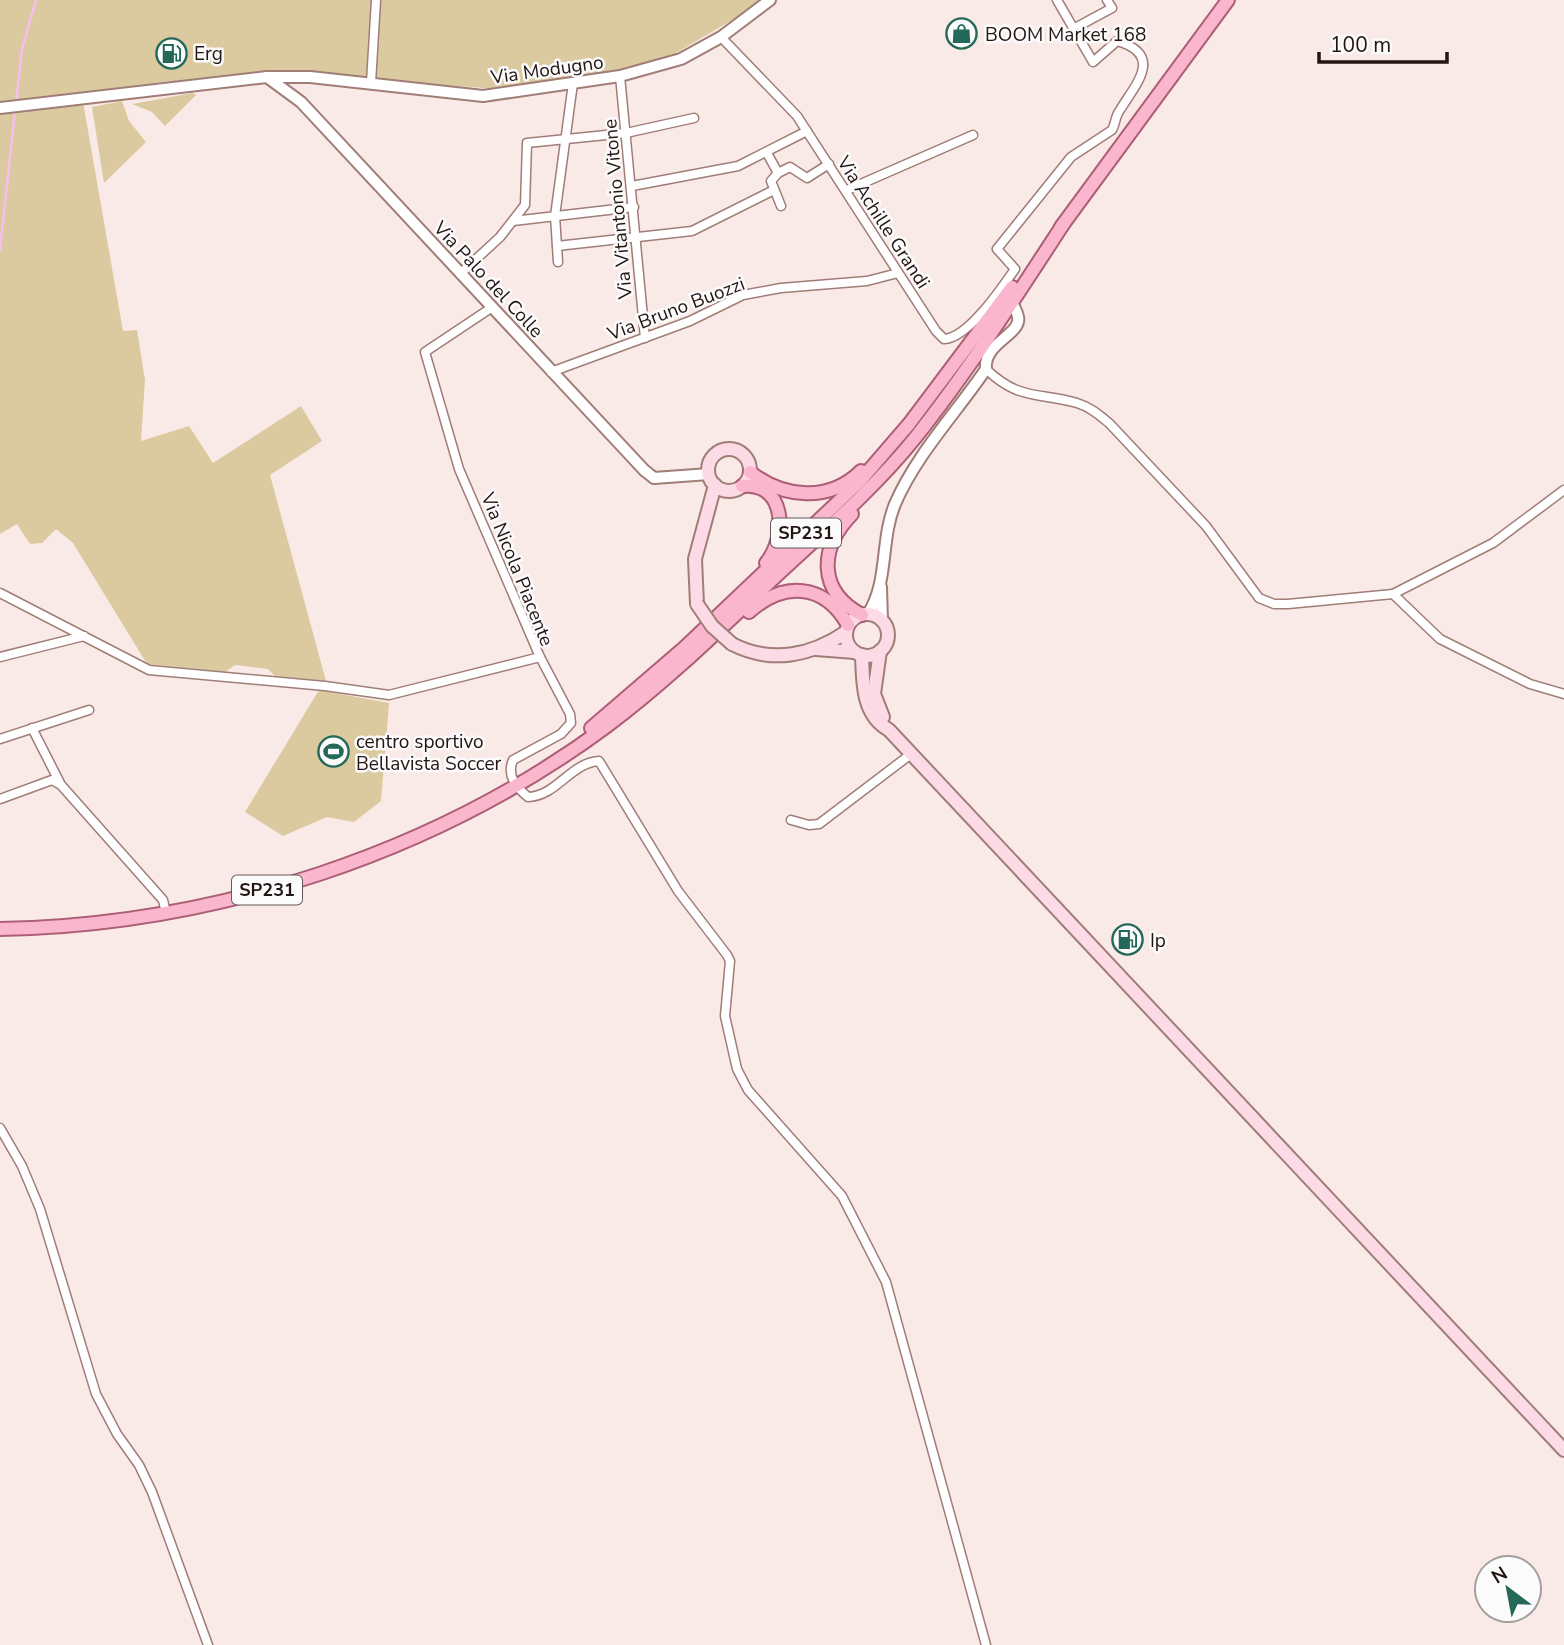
<svg xmlns="http://www.w3.org/2000/svg" width="1564" height="1645" font-family="'Nunito Sans',sans-serif">
<rect width="100%" height="100%" fill="#faeae7"/>
<g fill="#dbcaa0">
<path d="M0,0H766L647,70L515,90L286,74L161,82L82,96L123,331L137,330L145,380L141,441L189,426L213,463L301,406L322,441L270,475L326,681L275,676L268,669L235,665L225,672L147,664L73,543L56,529L42,543L30,544L17,524L0,534Z"/>
<path d="M193,93L196,95L165,126L152,112L132,104Z"/>
<path d="M122,101L129,121L146,142L104,183L92,107Z"/>
<path d="M319,690L389,703L381,801L354,822L327,817L283,836L245,812Z"/>
</g>
<g fill="none" stroke-linecap="round" stroke-linejoin="round">
<g stroke="#f8bef0" stroke-width="2.5">
<path d="M16,104L22,49L36,0"/>
<path d="M0,250L15,110"/>
</g>
<defs>
<g id="minor">
<path d="M1073,29L1112,8L1107,0"/>
<path d="M721,37L797,116L936,331L944,339C968,338 1001,289 1015,269L997,249L1071,157L1112,130C1116,123 1115,116 1120,110C1135,85 1165,55 1117,41L1093,62L1057,0"/>
<path d="M620,76L645,338"/>
<path d="M371,83L376,0"/>
<path d="M767,153L778,173L771,181L781,206"/>
<path d="M778,173L790,167L807,178L829,164"/>
<path d="M632,186L738,166L807,131"/>
<path d="M847,190L973,135"/>
<path d="M513,221L634,207"/>
<path d="M557,246L692,231L774,190"/>
<path d="M558,262L555,216L573,83"/>
<path d="M460,274L500,237L525,205L527,143L626,133L694,118"/>
<path d="M986,369C1019,401 1039,392 1077,403C1090,407 1099,415 1109,423L1206,526L1259,598L1274,604H1288L1393,594L1440,639L1530,684L1564,694"/>
<path d="M551,372L690,321L743,295L781,288L867,281L898,273"/>
<path d="M0,593L149,670L325,686L389,695L540,657L459,469L425,352L491,308"/>
<path d="M1393,594L1493,543L1564,490"/>
<path d="M0,657L84,636"/>
<path d="M540,657L570,714L571,723L561,734L513,760C506,776 517,788 528,797C557,796 570,763 599,761L678,891L727,955L730,961L725,1016L737,1069L748,1090L842,1196L886,1282L986,1645"/>
<path d="M32,728L61,785"/>
<path d="M0,739L89,710"/>
<path d="M0,799L52,780L61,785L163,900L166,913"/>
<path d="M791,820L809,825L819,824L911,754"/>
<path d="M0,1128L22,1166L40,1209L96,1394L117,1434L139,1465L152,1492L208,1645"/>
</g>
<g id="tertiary">
<path d="M267,77L301,102L644,470L654,478L709,474"/>
<path d="M0,108L267,77H310L483,96L620,76L681,59L721,37L770,0"/>
<path d="M881,587L882,621"/>
<path d="M868,614C889,581 880,540 895,504C916,455 956,413 986,369C983,343 1022,334 1018,317C1017,311 1013,305 1011,300"/>
</g>
<g id="secondary">
<circle cx="729" cy="470" r="21"/>
<path d="M697,604L695,559L715,485"/>
<circle cx="867" cy="635" r="21"/>
<path d="M732,644C771,664 811,656 846,632"/>
<path d="M816,649L855,652"/>
<path d="M880,651L874,694L883,717"/>
<path d="M862,655C863,683 862,715 889,730L1564,1450"/>
</g>
<g id="primary">
<path d="M1061,227L1228,0"/>
<path d="M750,472C783,498 829,503 861,471"/>
<path d="M742,486C787,482 787,538 766,563"/>
<path d="M852,514C819,548 817,591 862,615"/>
<path d="M749,612C784,581 824,583 848,625"/>
<path d="M591,728L684,648L859,482L909,424L1012,287"/>
<path d="M0,929C215,925 434,854 607,726C666,682 719,630 773,579C821,534 873,490 915,438C969,370 1017,295 1064,223"/>
</g>
</defs>
<use href="#minor" stroke="#a07d76" stroke-width="11"/>
<use href="#tertiary" stroke="#a07d76" stroke-width="14"/>
<use href="#secondary" stroke="#a07d76" stroke-width="16"/>
<use href="#primary" stroke="#ac5e75" stroke-width="16"/>
<use href="#minor" stroke="#fff" stroke-width="8"/>
<use href="#tertiary" stroke="#fff" stroke-width="10"/>
<use href="#secondary" stroke="#fddbe6" stroke-width="12"/>
<use href="#primary" stroke="#fab6cc" stroke-width="12"/>
<defs>
<path id="secondary-bridge" d="M697,604L712,626L732,644"/>
</defs>
<use href="#secondary-bridge" stroke="#a07d76" stroke-width="16" stroke-linecap="butt"/>
<use href="#secondary-bridge" stroke="#fddbe6" stroke-width="12"/>
</g>
<defs>
<symbol id="shop-ring" viewBox="-11 -11 22 22"><circle r="9.5" fill="#fbfbfb" stroke="#246859" stroke-width="1.5"/><path d="M-5-2.5h2.3a2.7 3.5 0 0 1 5.4 0H5L5.5 6h-11ZM-1.5-2.5h3a1.5 2.3 0 0 0-3 0Z" fill="#246859"/></symbol>
<symbol id="fuel-ring" viewBox="-11 -11 22 22"><circle r="9.5" fill="#fbfbfb" stroke="#246859" stroke-width="1.5"/><path d="M-5.5-6h7V0h2V4h1.3V-2.5L3-4.5l.8-.8L6-3V5H2.5V1h-1V6h-7ZM-4.2-4.7v3.2H.2V-4.7Z" fill="#246859"/></symbol>
<symbol id="stadium-ring" viewBox="-11 -11 22 22"><circle r="9.5" fill="#fbfbfb" stroke="#246859" stroke-width="1.5"/><path d="M0-5a6.5 5 0 1 0 0 10a6.5 5 0 1 0 0-10ZM-3.5-1.8h7v3.6h-7Z" fill="#246859"/></symbol>
</defs>
<g fill-rule="evenodd">
<use href="#shop-ring" x="944" y="16" width="35" height="35"/>
<use href="#fuel-ring" x="154" y="36" width="35" height="35"/>
<use href="#stadium-ring" x="316" y="734" width="35" height="35"/>
<use href="#fuel-ring" x="1110" y="922" width="35" height="35"/>
</g>
<g text-anchor="middle" stroke-width="5" stroke-linejoin="round" paint-order="stroke">
<g fill="#fbfbfb" stroke="#635a59" stroke-width="2">
<rect x="771" y="518.5" width="70" height="29" rx="5"/>
<rect x="232" y="875.5" width="70" height="29" rx="5"/>
</g>
<g font-size="18" font-weight="bold" fill="#221513">
<text x="806" y="539">SP231</text>
<text x="267" y="896">SP231</text>
</g>
<g font-size="19" fill="#221513" stroke="#fbfbfb" text-anchor="start">
<text x="985" y="41">BOOM Market 168</text>
<text x="194" y="60">Erg</text>
<text x="356" y="748">centro sportivo<tspan x="356" dy="22">Bellavista Soccer</tspan></text>
<text x="1150" y="947">Ip</text>
</g>
<g font-size="19" fill="#221513" stroke="#fbfbfb">
<text transform="translate(547 69) rotate(-8)" y="7">Via Modugno</text>
<text transform="translate(617 209) rotate(-95)" y="7">Via Vitantonio Vitone</text>
<text transform="translate(884 222) rotate(57)" y="7">Via Achille Grandi</text>
<text transform="translate(489 279) rotate(47)" y="7">Via Palo del Colle</text>
<text transform="translate(676 308) rotate(-21)" y="7">Via Bruno Buozzi</text>
<text transform="translate(518 569) rotate(68)" y="7">Via Nicola Piacente</text>
</g>
</g>
<g transform="translate(1508 1589) rotate(328)"><circle r="33" fill="#fbfbfb" stroke="#a49f9e" stroke-width="2"/>
<path d="M0-5L12 26L0 18L-12 26Z" fill="#246859"/>
<text y="-10" font-size="19" font-weight="bold" text-anchor="middle" fill="#221513">N</text>
</g>
<path d="M1319 52v10h128v-10" fill="none" stroke="#221513" stroke-width="3.5"/>
<text x="1330" y="52" font-size="21" fill="#221513" stroke="#fbfbfb" stroke-width="5" paint-order="stroke">100 m</text>
</svg>
